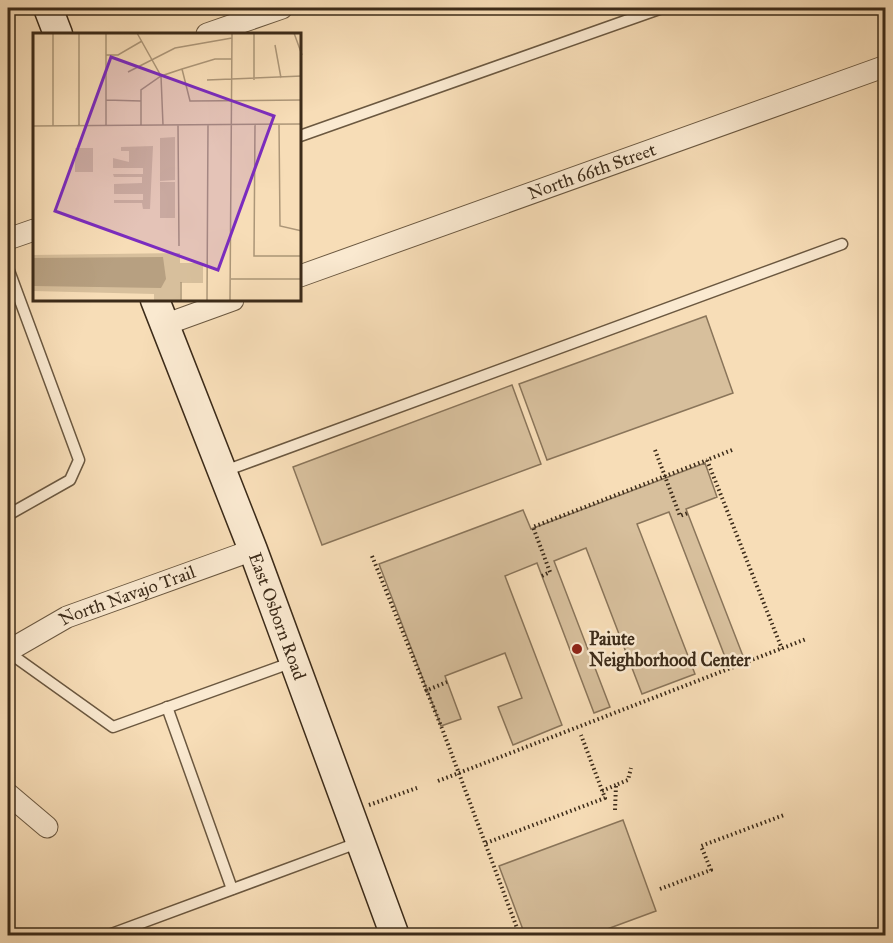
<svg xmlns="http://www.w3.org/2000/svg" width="893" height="943" font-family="'IM FELL Great Primer',serif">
<rect width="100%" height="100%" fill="#f7ddb7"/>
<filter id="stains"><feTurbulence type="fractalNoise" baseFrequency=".00333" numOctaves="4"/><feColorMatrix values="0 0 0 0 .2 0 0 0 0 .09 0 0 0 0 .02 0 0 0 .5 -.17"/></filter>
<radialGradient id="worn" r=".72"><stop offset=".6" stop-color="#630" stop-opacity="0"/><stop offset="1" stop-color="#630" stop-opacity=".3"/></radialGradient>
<g fill="#d7bf9c" stroke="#8a755a" stroke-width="1.5">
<path d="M706,316L733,393L547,460L519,384Z"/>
<path d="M512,385L541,464L322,545L293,467Z"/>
<path d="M705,463L717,497L686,509L743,656L727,662L669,512L637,524L695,674L642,694L586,548L554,561L610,707L594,713L537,563L505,576L562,725L513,745L498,707L522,698L505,653L445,676L461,719L441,726L379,564L523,510L531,529Z"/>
<path d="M623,820L656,911L591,935H525L499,866Z"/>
</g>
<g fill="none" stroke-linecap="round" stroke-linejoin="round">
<defs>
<g id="lane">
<path d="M300,136L662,8"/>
<path d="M8,268L79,460L70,480L8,515"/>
<path d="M222,472L842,244"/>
<path d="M8,652L113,727L293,662"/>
<path d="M167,707L232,889"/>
<path d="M106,936L360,842"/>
</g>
<g id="street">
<path d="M207,34L282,8"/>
<path d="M8,239L34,230"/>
<path id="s1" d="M300,276L886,66"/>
<path d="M164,325L233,300"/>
<path id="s2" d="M8,651L67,617L253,550"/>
<path d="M8,794L47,827"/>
</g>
<g id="secondary">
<path d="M48,8L58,34"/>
<path id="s3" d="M155,300L253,550L395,936"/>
</g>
</defs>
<use href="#lane" stroke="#6b5840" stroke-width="13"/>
<use href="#street" stroke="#6b5840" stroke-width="23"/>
<use href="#secondary" stroke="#3c2b19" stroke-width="31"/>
<g stroke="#3c2b19" stroke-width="4" stroke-dasharray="1.5 3" stroke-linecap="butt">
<path d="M655,450L680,516L688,513"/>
<path d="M732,450L707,460L782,649"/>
<path d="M372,556L443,731L520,936"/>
<path d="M542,576L550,572L533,527L707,460"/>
<path d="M425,691L447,682"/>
<path d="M438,781L806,639"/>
<path d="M602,791L616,785"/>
<path d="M369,805L417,788"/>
<path d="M615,810L616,785L628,780L631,768"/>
<path d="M486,843L605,798L581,735"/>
<path d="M660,889L711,870L701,846L784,815"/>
</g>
<use href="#lane" stroke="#fae9d0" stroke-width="10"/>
<use href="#street" stroke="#fae9d0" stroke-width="21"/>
<use href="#secondary" stroke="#fae9d0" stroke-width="28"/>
</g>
<circle fill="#8f2418" stroke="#fae9d0" stroke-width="2" cx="577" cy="649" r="6"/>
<g text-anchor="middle" stroke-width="5" stroke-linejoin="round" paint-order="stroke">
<g font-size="18" fill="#3c2b19" stroke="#fae9d0">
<text dy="6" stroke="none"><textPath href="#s1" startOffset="310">North 66th Street</textPath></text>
<text dy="6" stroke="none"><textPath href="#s2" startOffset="132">North Navajo Trail</textPath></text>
<text dy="6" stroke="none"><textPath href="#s3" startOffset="339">East Osborn Road</textPath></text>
</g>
<g font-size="18" font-weight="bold" fill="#3c2b19" stroke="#fae9d0" text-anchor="start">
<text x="589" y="645">Paiute<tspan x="589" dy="21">Neighborhood Center</tspan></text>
</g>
</g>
<g transform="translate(33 33)">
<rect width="268" height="268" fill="#f7ddb7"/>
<path d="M142,104V147L127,148V105ZM120,113L117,176H110L109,170H81V167H110V161H81V151L109,150V144H81L80,141H110V135H80V125L96,129V118H88V114ZM42,115H60V139H42ZM127,149H142V185H127ZM147,220V230H170V250H147V268H121V261L0,258V222Z" fill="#d7bf9c"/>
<path d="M130,224L133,246L128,255L0,253V225Z" fill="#b7a081"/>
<path fill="none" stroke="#ac9678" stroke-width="1.5" d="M20,0V93M46,0V93M73,0V93M104,0L128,43L130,92M261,0L269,22M242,12L248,45M73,22H85L109,8M149,36L157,68L269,67M95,39L142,15L199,5M174,47L269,43M221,47V0M73,67L108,68M222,91L221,223H269M246,91L247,193L269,198M108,92V57L128,43L149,36L182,26H199M145,92L146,213M0,93L269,91M198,246H269M148,268V249M174,268L175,91M197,268L199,0"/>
<path fill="#7b2cbf" fill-opacity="0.15" stroke="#7b2cbf" stroke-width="3" d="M78,24L241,83L185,237L22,178Z"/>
<rect width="268" height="268" fill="none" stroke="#3c2b19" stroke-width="3"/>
</g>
<rect width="893" height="943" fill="none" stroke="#f7ddb7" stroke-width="30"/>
<rect x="9" y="9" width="875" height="925" fill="none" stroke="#3c2b19" stroke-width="3"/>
<rect x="15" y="15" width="863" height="913" fill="none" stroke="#3c2b19" stroke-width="1.5"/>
<rect width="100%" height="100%" filter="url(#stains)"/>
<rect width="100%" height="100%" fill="url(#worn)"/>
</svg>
